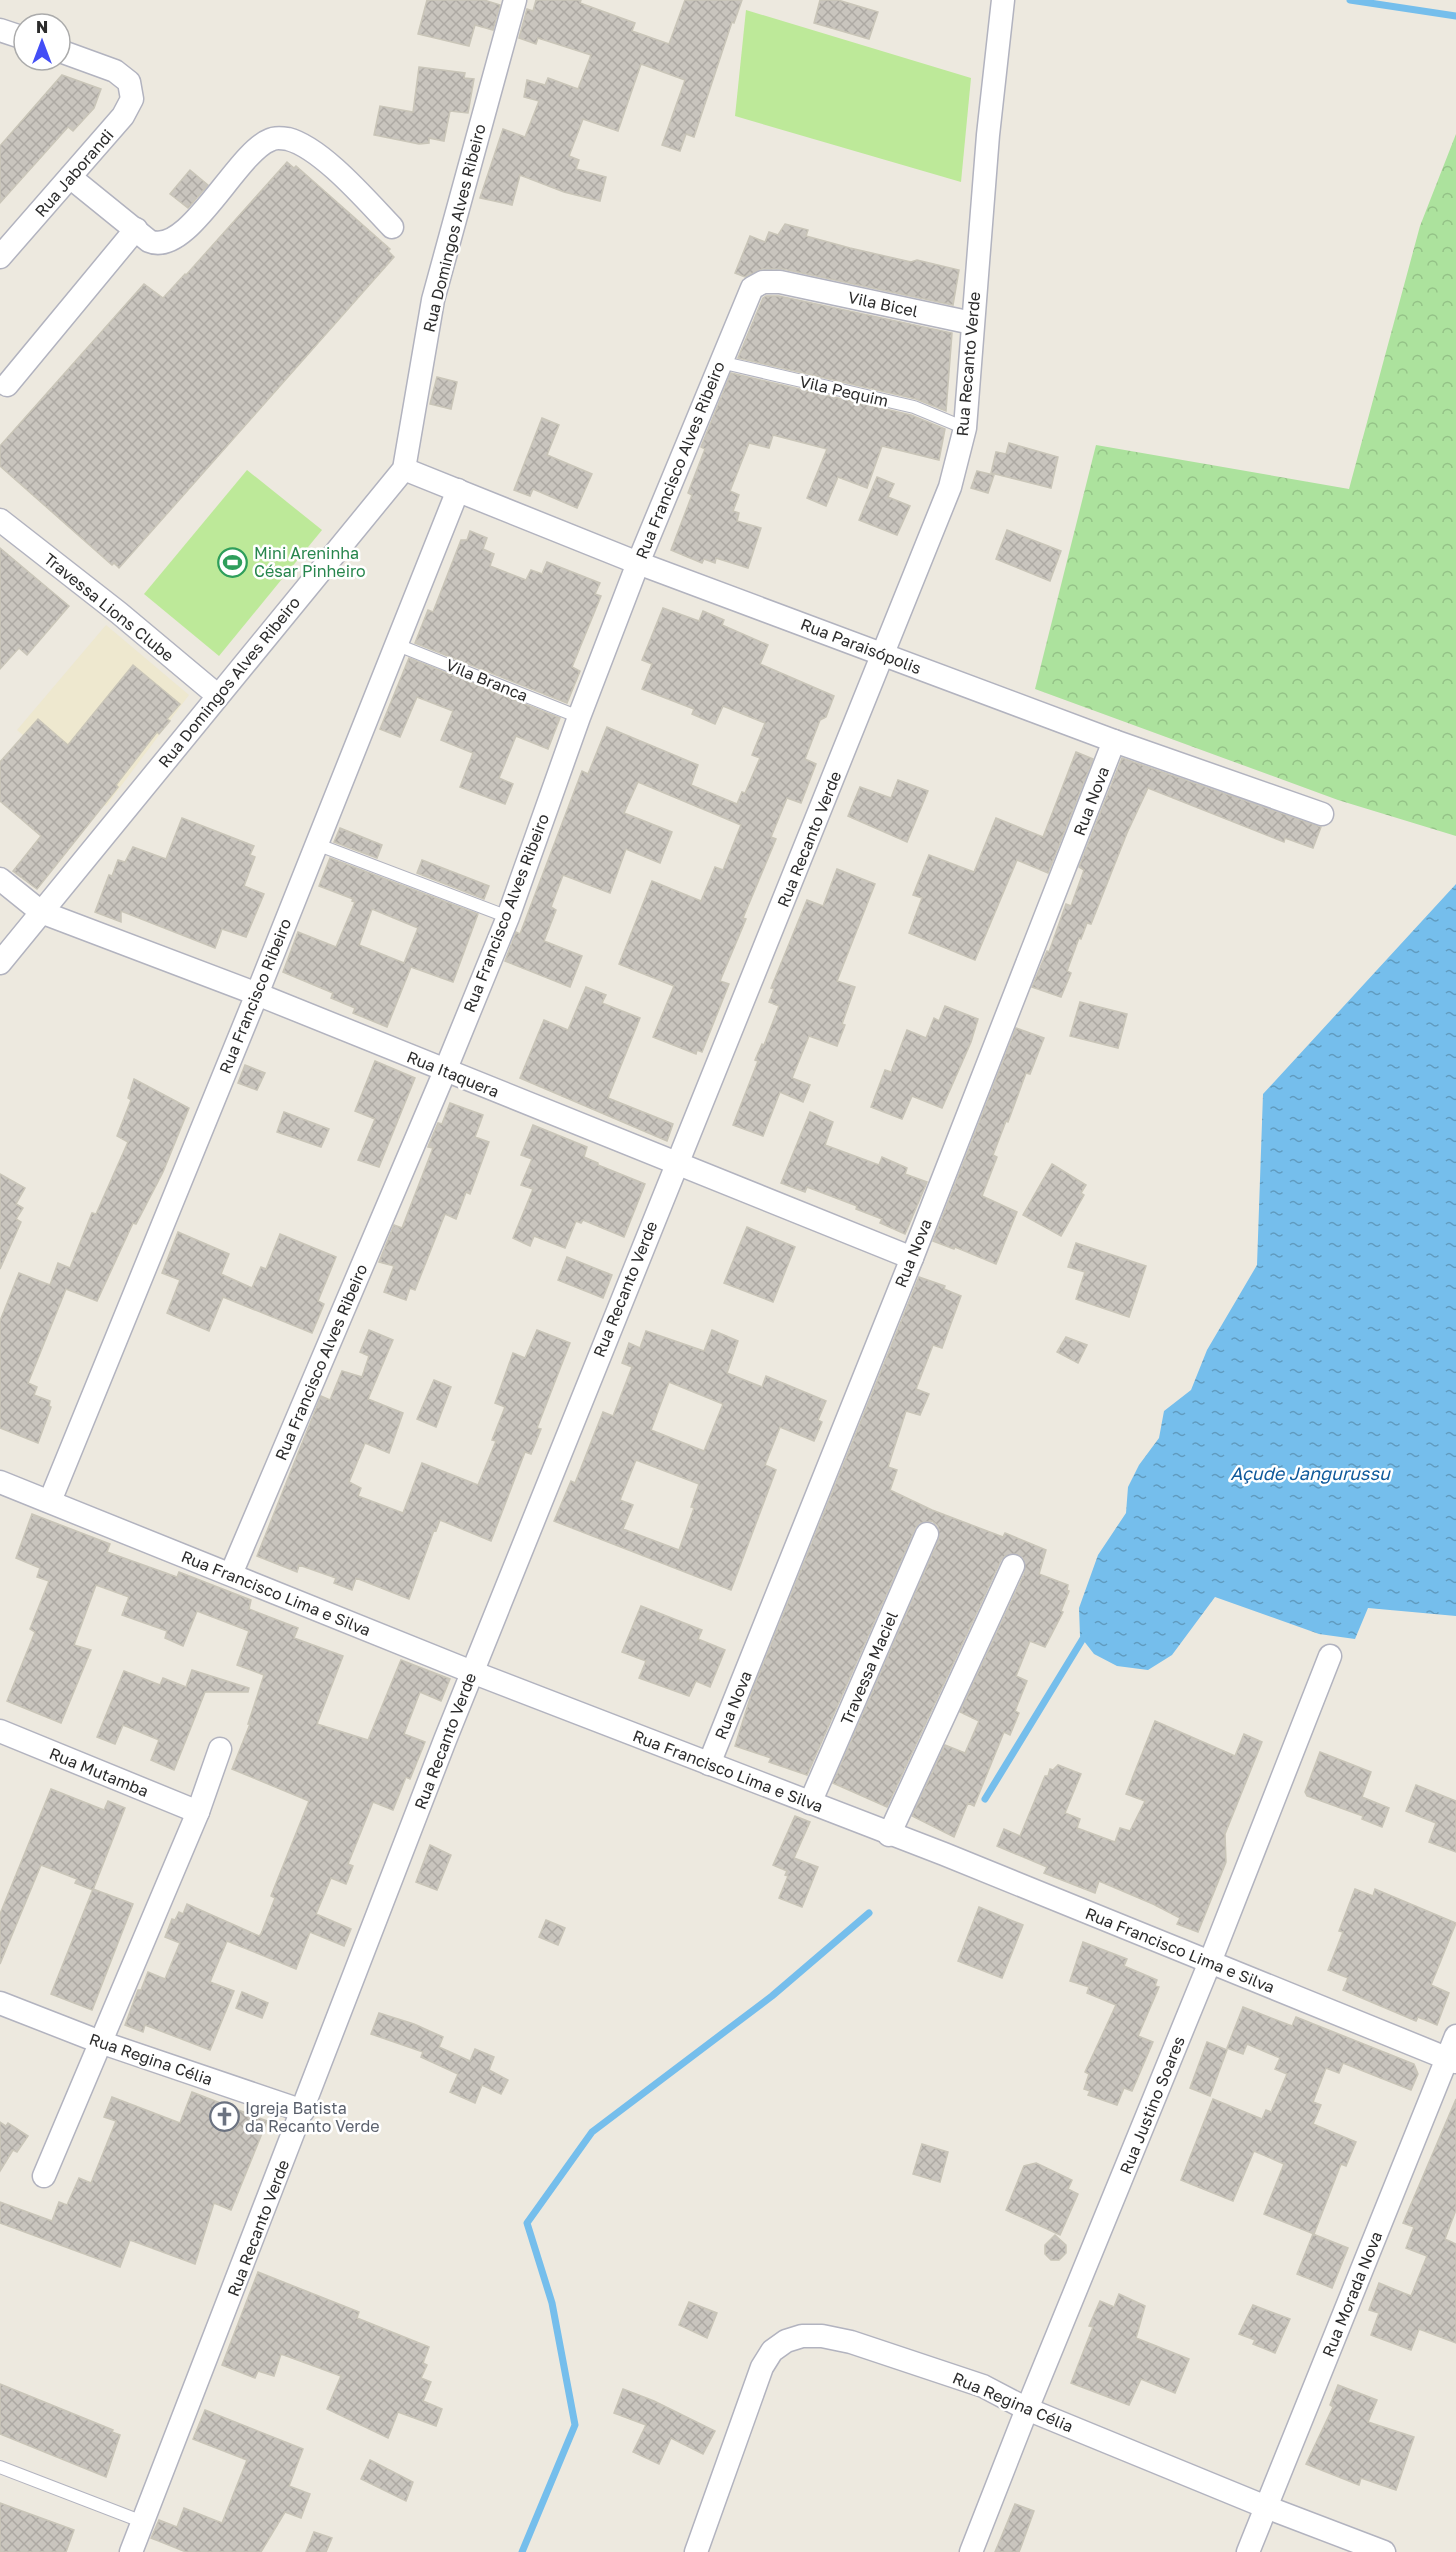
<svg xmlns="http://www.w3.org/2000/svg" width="1456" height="2552" font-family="'Golos Text',sans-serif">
<defs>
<pattern id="forest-crowns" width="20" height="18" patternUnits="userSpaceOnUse" patternTransform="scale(1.5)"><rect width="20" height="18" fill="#ace29d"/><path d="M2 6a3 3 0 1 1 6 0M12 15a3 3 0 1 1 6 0" fill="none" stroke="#94c287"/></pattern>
<pattern id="water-ripples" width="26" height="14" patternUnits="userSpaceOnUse" patternTransform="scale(1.5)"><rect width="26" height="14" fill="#75beec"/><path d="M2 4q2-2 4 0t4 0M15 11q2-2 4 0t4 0" fill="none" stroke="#609bbf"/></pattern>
<pattern id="building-cross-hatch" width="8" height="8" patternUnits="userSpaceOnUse" patternTransform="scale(1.5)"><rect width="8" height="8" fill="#c9c5be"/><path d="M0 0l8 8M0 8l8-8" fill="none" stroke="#ada9a3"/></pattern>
</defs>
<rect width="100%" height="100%" fill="#ede9df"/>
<path fill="#eee8cf" d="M106,625L189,695L106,806L17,730Z"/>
<path fill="url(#forest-crowns)" d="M1456,134V836L1338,800L1035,689L1096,445L1349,489L1420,226Z"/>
<g fill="#bde999">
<path d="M746,10L971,78L961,182L735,116Z"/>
<path d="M247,470L322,530L219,656L144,594Z"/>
</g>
<path fill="url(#water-ripples)" d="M1456,884V1616L1368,1608L1355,1639L1319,1634L1215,1597L1172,1655L1148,1670L1117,1666L1094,1654L1080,1636L1079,1608L1098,1555L1126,1513L1128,1487L1139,1465L1159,1438L1164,1411L1191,1390L1207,1350L1257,1265L1263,1094Z"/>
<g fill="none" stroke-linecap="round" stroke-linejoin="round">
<g stroke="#75beec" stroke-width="7">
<path d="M1350,0L1456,16"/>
<path d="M985,1799L1087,1632"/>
<path d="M522,2552L575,2425L552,2303L527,2223L592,2132L772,1996L869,1913"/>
</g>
</g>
<g fill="url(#building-cross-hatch)" stroke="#c9c5b8" stroke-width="1.5" fill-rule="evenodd">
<path d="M427,0H484L500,5L493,30L475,25L469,46L418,34Z"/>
<path d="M536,0H581L580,3L635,23L632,31L669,44L685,0H742L734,23L732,22L694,137L686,134L680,151L662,145L685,80L641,64L618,131L583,119L569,156L579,160L576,169L606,177L600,201L564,192L520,175L512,205L480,198L503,129L525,137L539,101L524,97L527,80L545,85L548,78L578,89L591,55L538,38L536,44L519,38L527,9L533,11Z"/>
<path d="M820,0H838L878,12L869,39L814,23Z"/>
<path d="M419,67L465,73L464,78L474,79L468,113L450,111L444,141L429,138V143L419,144L374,135L380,106L413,112Z"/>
<path d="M62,75L101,89L94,108L73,131L68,127L0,203V146Z"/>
<path d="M287,162L294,168L296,166L390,249L388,251L394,257L119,568L114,563L112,565L0,466V446L144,284L163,298L185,274L186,275Z"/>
<path d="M190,170L208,185L188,208L170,194Z"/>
<path d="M785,224L808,230L806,236L850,248L911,262L917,260L959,270L953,305L783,269H762L745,277L735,273L750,236L765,242L769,232L778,235Z"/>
<path d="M766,296H779L952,333L946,411L916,399L738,358L763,298Z"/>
<path d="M731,373L911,415L945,429L939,460L882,446L867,488L838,477L826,506L807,498L827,449L773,435L769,448L749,443L730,491L739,495L733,511L739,513L737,521L761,528L748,568L716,558L715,563L704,559L702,563L671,550L692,495L688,493L705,449L701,447Z"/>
<path d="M437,377L457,382L451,409L430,404Z"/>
<path d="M542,418L559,425L547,455L592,474L577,508L533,489L530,496L514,490Z"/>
<path d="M1009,443L1058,457L1051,488L991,473L996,452L1006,454Z"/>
<path d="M977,471L994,475L988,493L971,488Z"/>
<path d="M877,477L894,484L888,497L910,506L897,535L859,520Z"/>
<path d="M1007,530L1061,551L1050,581L996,559Z"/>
<path d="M470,531L487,538L483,549L494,554L490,566L526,580L531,570L542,574L547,562L600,583L595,594L601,596L572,667L580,671L567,703L415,643L428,610L433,612L461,540H467Z"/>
<path d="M0,548L69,606L27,655L19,648L0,669Z"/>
<path d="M663,608L699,621L703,611L724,620L722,625L768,645L760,664L834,696L826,717L820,720L805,759L816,764L801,803L787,798L771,837L776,839L743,918L746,919L720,981L729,984L702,1052L697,1050L696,1054L653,1037L674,986L619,964L652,881L701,901L715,867L723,870L741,825L638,782L624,813L672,832L660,863L626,849L610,893L563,875L551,907L556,910L544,941L582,956L570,987L505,961L516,932L520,934L582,771L588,774L607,727L698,765L691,785L737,804L742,792L745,793L760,758L752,755L765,723L723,706L715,724L692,714L694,709L642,689L652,664L642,660Z"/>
<path d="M409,658L560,718L548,749L516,736L499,778L513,784L505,804L460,787L473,753L441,740L453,711L417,697L400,737L380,729Z"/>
<path d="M133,665L180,704L167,719L170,721L159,734L157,732L116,785L118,787L37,889L13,871L41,836L0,801V762L38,719L68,745Z"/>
<path d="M1076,752L1093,759L1048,873L1017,860L975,960L909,933L922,898L913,895L929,855L974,872L996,818L1043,837Z"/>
<path d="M1122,758L1321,827L1313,848L1285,838L1284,842L1148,788L1127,833L1091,924L1087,923L1081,939L1079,938L1067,971L1071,973L1061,997L1032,987L1047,951L1049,952L1066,904L1071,906L1084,870L1079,867Z"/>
<path d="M898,780L928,791L907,842L848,816L860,787L891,798Z"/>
<path d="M182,818L254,846L250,855L255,857L244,886L264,894L246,937L222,929L215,948L121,911V922L95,912L109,875L112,876L118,860L125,862L133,847L166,859Z"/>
<path d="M340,828L382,845L377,858L334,842Z"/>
<path d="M330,858L478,914L453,982L411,967L387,1027L353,1013L355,1008L331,998L333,993L283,972L298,932L336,947L355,902L352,901L353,899L319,886ZM372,909L418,928L404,963L359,945Z"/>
<path d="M422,860L489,886L484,899L417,873Z"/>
<path d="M837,869L875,884L837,981L855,987L842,1024L845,1025L837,1046L809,1036L792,1078L810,1085L803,1102L780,1092L763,1136L733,1125L758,1061L755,1060L762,1044L764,1045L779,1006L769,1002L774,989L771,988L807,900L823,906Z"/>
<path d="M586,987L606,995L602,1003L640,1018L608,1098L673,1124L667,1141L520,1078L544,1020L568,1030Z"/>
<path d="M1080,1002L1127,1014L1118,1048L1070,1036Z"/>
<path d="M945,1006L978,1019L971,1042L942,1108L912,1096L902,1119L871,1107L885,1070L891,1072L907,1030L926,1038L934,1018L939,1021Z"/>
<path d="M1016,1028L1044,1038L1030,1074L1026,1073L1008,1122L1006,1121L993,1155L997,1157L982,1196L1017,1212L996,1264L955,1247L954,1249L933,1241Z"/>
<path d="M375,1061L415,1078L379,1167L358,1160L375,1119L355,1111Z"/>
<path d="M245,1065L265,1073L257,1090L238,1083Z"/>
<path d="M134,1079L189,1108L163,1172L136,1224L133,1223L97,1301L66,1289L28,1383L37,1387L34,1395L50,1401L49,1406L51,1407L38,1443L0,1428V1321L19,1273L50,1285L58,1263L70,1268L92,1213L96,1214L128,1142L117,1136L131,1100L128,1098Z"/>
<path d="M450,1103L483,1115L475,1137L489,1142L470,1194L466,1192L456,1219L445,1214L415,1290L410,1288L406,1300L384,1292L394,1266L379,1262L394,1225L402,1228L433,1148L428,1147L438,1123L442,1124Z"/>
<path d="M284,1112L329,1129L321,1147L277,1132Z"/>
<path d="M810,1112L833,1122L825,1145L879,1165L882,1157L907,1168L905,1174L927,1182L905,1234L880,1223L882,1219L856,1209L857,1206L807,1187L805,1192L781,1183Z"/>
<path d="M533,1125L587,1147L584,1157L598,1163V1165L645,1184L624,1237L583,1220L581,1223L576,1221L565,1248L534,1236L530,1246L513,1238L533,1189L521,1185L532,1159L521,1155Z"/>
<path d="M1052,1164L1086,1185L1081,1193L1084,1195L1061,1236L1023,1215Z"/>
<path d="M0,1174L25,1188L16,1204L23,1208L16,1219L21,1222L0,1269Z"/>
<path d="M747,1227L795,1247L773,1302L724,1283Z"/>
<path d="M178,1232L229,1254L221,1274L252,1288L261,1267L266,1269L280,1234L336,1257L318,1301L324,1304L312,1333L223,1297L209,1331L167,1313L180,1280L162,1273Z"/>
<path d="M1076,1243L1146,1266L1129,1317L1076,1299L1085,1272L1068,1267Z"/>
<path d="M567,1257L612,1275L603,1298L558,1280Z"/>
<path d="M919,1277L945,1286L944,1289L961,1296L942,1348L933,1345L916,1389L929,1394L920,1415L906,1411L888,1467L897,1470L890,1490L932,1510L1003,1537L1005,1533L1046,1550L1039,1574L1068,1585L1067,1590L1069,1591L1061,1611L1063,1612L1045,1647L1030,1641L1016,1676L1027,1681L1015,1711L1019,1713L1010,1735L1004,1732L974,1806L968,1803L954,1837L912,1816L945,1745L965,1753L979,1721L960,1712L1025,1572L1024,1559L1018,1554L1006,1555L1001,1560L887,1807L833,1783L939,1539L938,1526L932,1521L919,1523L915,1529L807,1775L769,1762L771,1758L735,1746L752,1692Z"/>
<path d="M369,1330L393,1340L368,1399L403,1413L389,1453L365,1443L349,1482L361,1488L358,1496L403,1513L422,1463L478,1485L496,1441L492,1440L505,1407L495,1403L513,1353L525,1358L537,1330L570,1343L537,1428L541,1429L531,1454L525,1452L491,1541L440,1520L436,1531L434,1530L409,1599L356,1578L352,1590L334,1583L336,1578L299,1565L297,1572L257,1556L321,1396L330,1400L342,1371L362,1377L369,1356L360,1352Z"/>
<path d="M712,1330L738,1341L727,1373L762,1387L766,1376L826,1401L818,1420L822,1422L814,1441L780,1427L765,1465L776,1470L731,1590L554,1521L571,1481L575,1483L603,1412L613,1416L632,1367L622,1363L629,1343L640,1348L646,1331L704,1351ZM669,1382L723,1404L704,1451L651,1430ZM636,1460L699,1484L691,1507L694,1508L679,1550L623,1529L633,1505L620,1500Z"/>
<path d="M1066,1337L1087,1345L1078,1363L1057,1352Z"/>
<path d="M434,1380L451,1387L436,1427L417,1419Z"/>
<path d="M32,1514L110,1544L107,1552L177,1577L179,1572L251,1600L249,1609L298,1628L294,1638L343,1656L317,1724L368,1740L401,1660L450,1679L441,1701L420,1692L404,1734L425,1742L410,1779L406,1777L393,1810L373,1802L348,1864L353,1866L346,1884L331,1878L316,1914L351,1929L344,1946L310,1932L296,1969L227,1941L210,1982L234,1991L210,2050L145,2025L143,2032L125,2025L138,1990H141L148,1972L165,1979L180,1943L165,1937L172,1919L175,1920L179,1912L183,1914L187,1904L259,1936L261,1934L275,1898L271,1896L309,1801L232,1769L250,1724H248L264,1675L237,1665L249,1631L197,1611L183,1646L165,1638L167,1631L122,1615L129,1597L96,1585L74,1645L91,1650L61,1723L7,1701L35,1632L30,1629L49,1581L37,1577L40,1568L16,1558Z"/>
<path d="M641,1606L702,1630L698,1639L725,1650L710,1687L696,1681L689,1696L639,1678L646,1661L622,1652Z"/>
<path d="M192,1670L249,1688L248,1692H205L174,1770L151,1760L159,1740L123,1725L115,1744L97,1737L124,1671L160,1685L163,1678L186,1687Z"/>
<path d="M1155,1721L1235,1756L1244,1734L1262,1742L1225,1834L1226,1862L1198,1932L1177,1924L1180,1918L1153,1904L1099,1881L1095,1893L1044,1873L1047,1867L997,1846L1004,1829L1020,1836L1045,1776H1048L1050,1769L1053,1770L1058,1765L1081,1774L1065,1813L1080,1819L1077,1828L1115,1842L1120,1828L1130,1831L1145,1801L1126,1794Z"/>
<path d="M1320,1752L1371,1772L1362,1797L1389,1808L1382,1827L1362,1819L1363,1816L1307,1796L1305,1792Z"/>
<path d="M1416,1785L1456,1801V1852L1429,1842L1436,1823L1406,1811Z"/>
<path d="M51,1789L104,1810L108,1801L125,1808L93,1890L75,1883L77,1879L41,1865L0,1964V1914Z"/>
<path d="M795,1816L810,1822L794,1858L818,1867L802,1907L779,1898L788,1876L785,1875L787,1871L773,1865Z"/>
<path d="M430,1845L451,1855L437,1890L416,1882Z"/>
<path d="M93,1889L133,1904L92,2010L51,1994Z"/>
<path d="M1355,1889L1373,1896L1375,1889L1456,1923L1431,1985L1449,1993L1437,2025L1418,2017L1416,2021L1343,1990L1348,1978L1328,1970L1343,1932L1339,1931Z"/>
<path d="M979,1907L1023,1925L1002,1978L958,1961Z"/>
<path d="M546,1920L565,1928L558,1945L539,1937Z"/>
<path d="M1083,1942L1127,1959L1124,1966L1157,1980L1155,1986L1159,1987L1138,2036L1153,2042L1132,2091L1124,2088L1117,2105L1088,2095L1090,2091L1084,2089L1089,2074L1085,2072L1116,2005L1087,1993L1089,1987L1070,1981Z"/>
<path d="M242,1992L268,2003L262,2018L236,2008Z"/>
<path d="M1243,2007L1292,2026L1296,2017L1414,2064L1418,2074L1411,2090L1343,2063L1339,2073L1326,2068L1313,2102L1321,2105L1313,2124L1356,2142L1346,2166L1341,2164L1314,2234L1264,2214L1284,2164L1254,2151L1233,2201L1181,2180L1213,2099L1262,2119L1266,2110L1271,2112L1287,2074L1275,2069L1280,2058L1247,2044L1243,2054L1227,2048Z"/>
<path d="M379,2013L414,2024L443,2037L439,2047L470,2061L475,2049L494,2057L489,2070L508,2080L501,2094L482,2085L475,2103L450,2092L458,2074L421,2057L423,2052L371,2034Z"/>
<path d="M1207,2042L1227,2050L1210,2096L1190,2088Z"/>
<path d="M192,2092L267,2121L231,2210L214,2203L195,2264L130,2240L120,2267L0,2223V2202L52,2221L59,2202L67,2205L79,2178L91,2183L116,2121L104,2117L112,2097L180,2123Z"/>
<path d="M1456,2099V2210L1445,2239L1456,2244V2343L1419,2329L1411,2350L1371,2335L1379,2313L1369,2310L1379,2283L1411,2296L1427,2256L1406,2248L1414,2227L1403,2223Z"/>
<path d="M0,2122L6,2126L8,2123L28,2136L17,2152L13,2150L0,2171Z"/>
<path d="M922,2144L948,2152L940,2182L913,2174Z"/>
<path d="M1036,2163L1072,2180L1068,2189L1078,2194L1060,2235L1006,2210L1024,2166Z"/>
<path d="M1313,2234L1348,2248L1332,2288L1297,2274Z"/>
<path d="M1055,2235L1066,2245V2253L1059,2260H1051L1045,2254V2245Z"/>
<path d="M258,2272L359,2312L357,2318L429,2347L423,2363L427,2365L421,2378L431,2382L423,2401L442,2409L436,2426L398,2412L388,2438L327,2409L341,2376L281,2354L274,2376L258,2371L255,2378L222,2365Z"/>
<path d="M1119,2294L1145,2306L1136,2338L1189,2359L1175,2393L1141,2379L1129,2405L1071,2383L1093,2327L1089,2326L1100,2301L1114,2307Z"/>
<path d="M689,2302L717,2313L707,2338L679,2325Z"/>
<path d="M1253,2305L1290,2319L1275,2353L1253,2344L1255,2340L1239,2334Z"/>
<path d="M0,2384L113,2430L112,2432L120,2435L106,2477L0,2434Z"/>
<path d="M1338,2385L1377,2400L1368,2422L1414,2437L1396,2490L1361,2478L1359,2485L1306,2464L1333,2407L1330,2405Z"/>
<path d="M623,2389L654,2401L715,2431L703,2454L671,2438L659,2464L633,2452L646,2425L614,2413Z"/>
<path d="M205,2410L303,2449L289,2486L310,2494L301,2518L285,2512L261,2552H186L151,2538L159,2520L177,2527L184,2508L222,2523L247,2460L193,2439Z"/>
<path d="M370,2460L413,2482L406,2501L361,2479Z"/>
<path d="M0,2503L74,2530L66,2552H0Z"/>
<path d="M1015,2504L1034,2511L1021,2547L1019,2552H995Z"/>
<path d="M314,2532L332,2538L326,2552H306Z"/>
</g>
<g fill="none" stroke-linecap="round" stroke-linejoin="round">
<defs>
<g id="service">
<path d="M720,362L914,407L965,428"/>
<path d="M395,644L579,717"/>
<path d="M316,844L508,917"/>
<path d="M0,2467L143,2522"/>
</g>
<g id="minor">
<path d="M0,30L24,38"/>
<path d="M70,177L149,241C188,258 236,153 270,140C275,137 282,138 288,139C322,148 367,201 392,227"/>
<path d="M0,257L123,116L132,99L129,82L115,71L60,51"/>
<path d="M7,385L136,229"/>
<path d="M404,469L638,563L1114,741L1322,814"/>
<path d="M0,520L119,613L217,695"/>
<path d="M0,879L41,912L257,994L912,1258"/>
<path d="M0,963L404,469L433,300L515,0"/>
<path d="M0,1482L472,1672L944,1854L1456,2062"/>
<path d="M50,1501L257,994L458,490"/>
<path d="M231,1574L445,1071L508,917L579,717L638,563L752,288L763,282H780L972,323"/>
<path d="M0,1731L198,1812"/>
<path d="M709,1764L912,1258L1114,741"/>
<path d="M810,1803L927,1534"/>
<path d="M889,1835L1013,1566"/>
<path d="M0,2003L100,2042L303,2111"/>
<path d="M44,2176L198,1812L220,1749"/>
<path d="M131,2552L445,1740L950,487L965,428L988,135L1003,0"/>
<path d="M696,2552L762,2367L772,2351L786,2341L802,2336H822L851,2342L983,2386L1027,2409L1266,2507L1384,2552"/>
<path d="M971,2552L1027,2409L1210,1962L1330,1656"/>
<path d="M1248,2552L1456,2036"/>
</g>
</defs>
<use href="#service" stroke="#b2b3bf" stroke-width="14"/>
<use href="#minor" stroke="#b2b3bf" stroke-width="25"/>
<use href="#service" stroke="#fff" stroke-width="12"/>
<use href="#minor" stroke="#fff" stroke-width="22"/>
</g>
<defs>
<symbol id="stadium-ring" viewBox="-11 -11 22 22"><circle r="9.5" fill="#fff" stroke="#2e9e5b" stroke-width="1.5"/><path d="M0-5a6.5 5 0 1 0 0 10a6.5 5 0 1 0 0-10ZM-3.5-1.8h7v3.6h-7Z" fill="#2e9e5b"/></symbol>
<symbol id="church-ring" viewBox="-11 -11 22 22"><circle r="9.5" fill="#fff" stroke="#6b7280" stroke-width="1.5"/><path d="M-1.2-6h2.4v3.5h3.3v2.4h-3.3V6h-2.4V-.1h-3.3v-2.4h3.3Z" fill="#6b7280"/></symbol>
</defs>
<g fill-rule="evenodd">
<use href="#stadium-ring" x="216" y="546" width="33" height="33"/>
<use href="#church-ring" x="208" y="2100" width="33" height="33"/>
</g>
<g text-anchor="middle" stroke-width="5" stroke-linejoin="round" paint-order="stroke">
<g font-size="16" fill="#2c2c2c" stroke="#fff">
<text transform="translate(74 173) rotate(-49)" y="6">Rua Jaborandi</text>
<text transform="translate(454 228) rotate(-76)" y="6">Rua Domingos Alves Ribeiro</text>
<text transform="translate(883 304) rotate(12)" y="6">Vila Bicel</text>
<text transform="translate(968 364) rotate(-85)" y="6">Rua Recanto Verde</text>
<text transform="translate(844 391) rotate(13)" y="6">Vila Pequim</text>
<text transform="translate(680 460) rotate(-68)" y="6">Rua Francisco Alves Ribeiro</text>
<text transform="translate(109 607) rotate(39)" y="6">Travessa Lions Clube</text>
<text transform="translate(861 646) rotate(21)" y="6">Rua Paraisópolis</text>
<text transform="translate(487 680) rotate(22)" y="6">Vila Branca</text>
<text transform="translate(229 682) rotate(-51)" y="6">Rua Domingos Alves Ribeiro</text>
<text transform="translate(1091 801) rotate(-69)" y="6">Rua Nova</text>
<text transform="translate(809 839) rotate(-68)" y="6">Rua Recanto Verde</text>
<text transform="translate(506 913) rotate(-69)" y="6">Rua Francisco Alves Ribeiro</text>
<text transform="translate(255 996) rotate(-68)" y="6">Rua Francisco Ribeiro</text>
<text transform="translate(453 1074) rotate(22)" y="6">Rua Itaquera</text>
<text transform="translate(913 1253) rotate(-68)" y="6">Rua Nova</text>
<text transform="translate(625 1289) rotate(-68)" y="6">Rua Recanto Verde</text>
<text transform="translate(321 1362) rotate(-67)" y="6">Rua Francisco Alves Ribeiro</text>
<text transform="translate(276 1593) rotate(22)" y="6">Rua Francisco Lima e Silva</text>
<text transform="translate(869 1668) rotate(-67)" y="6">Travessa Maciel</text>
<text transform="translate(733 1705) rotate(-68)" y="6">Rua Nova</text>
<text transform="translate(445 1741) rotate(-69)" y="6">Rua Recanto Verde</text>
<text transform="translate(728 1771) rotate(21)" y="6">Rua Francisco Lima e Silva</text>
<text transform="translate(99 1772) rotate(22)" y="6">Rua Mutamba</text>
<text transform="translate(1180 1950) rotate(22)" y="6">Rua Francisco Lima e Silva</text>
<text transform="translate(151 2059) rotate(19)" y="6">Rua Regina Célia</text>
<text transform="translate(1152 2105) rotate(-68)" y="6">Rua Justino Soares</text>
<text transform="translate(258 2228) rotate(-69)" y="6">Rua Recanto Verde</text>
<text transform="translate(1352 2294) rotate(-68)" y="6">Rua Morada Nova</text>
<text transform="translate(1013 2402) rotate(23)" y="6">Rua Regina Célia</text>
</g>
<g font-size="16" fill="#27864d" stroke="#fff" text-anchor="start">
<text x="254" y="559">Mini Areninha<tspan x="254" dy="18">César Pinheiro</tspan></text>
</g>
<g font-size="16" fill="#5b616d" stroke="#fff" text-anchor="start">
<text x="245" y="2114">Igreja Batista<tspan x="245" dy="18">da Recanto Verde</tspan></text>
</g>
<g font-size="18" font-style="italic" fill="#105a9b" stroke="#fff">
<text x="1310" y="1480">Açude Jangurussu</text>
</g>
</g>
<g transform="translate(42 42)"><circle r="28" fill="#ffffff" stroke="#ababab" stroke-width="1.5"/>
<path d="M0-4.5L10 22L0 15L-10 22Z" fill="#434ef6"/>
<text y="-9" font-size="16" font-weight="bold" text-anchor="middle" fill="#2c2c2c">N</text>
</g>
</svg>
